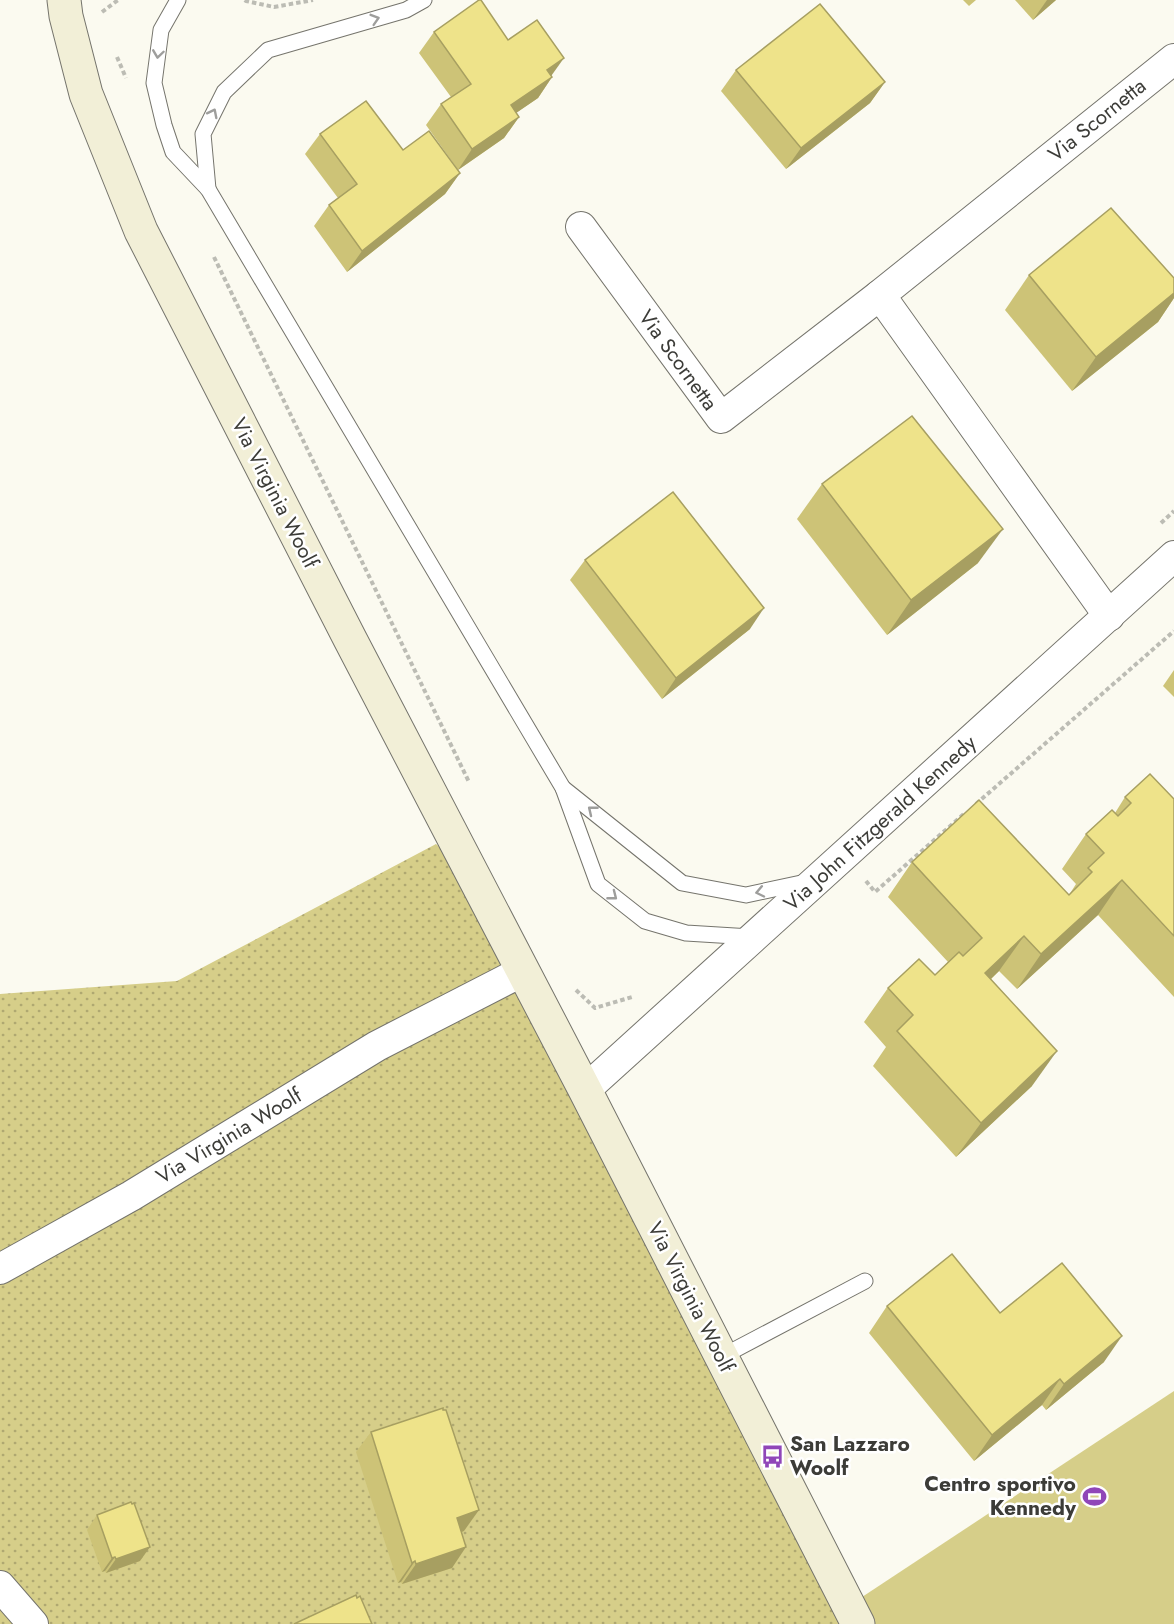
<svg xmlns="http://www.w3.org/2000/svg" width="1174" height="1624" font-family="Jost,sans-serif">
<defs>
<pattern id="green-dots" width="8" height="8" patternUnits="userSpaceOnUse" patternTransform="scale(1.5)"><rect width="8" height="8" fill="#d6ce89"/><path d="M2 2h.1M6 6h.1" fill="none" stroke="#afa871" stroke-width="1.8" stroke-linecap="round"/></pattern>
</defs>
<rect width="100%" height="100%" fill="#fbfaf0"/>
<path fill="url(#green-dots)" d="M436,844L488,889L857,1624H0V994L177,981Z"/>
<path fill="#d6ce89" d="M1174,1391V1624H857L856,1601Z"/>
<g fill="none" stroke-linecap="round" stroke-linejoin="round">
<defs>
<g id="lane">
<path d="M178,0L161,30L154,83L164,125L173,152L208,189L563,788L598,884L645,921L686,933L751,937"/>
<path d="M208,189L203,134L224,92L268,50L406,10L424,0"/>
<path d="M563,788L682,883L746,895L806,882"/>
<path d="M721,1357L865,1281"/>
</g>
<g id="street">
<path d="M581,227L721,418L880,295"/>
<path d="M1109,616L880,295L1174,59"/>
<path d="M585,1090L1174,556"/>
<path d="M0,1269L131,1196L377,1046L523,971"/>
<path d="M0,1586L33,1624"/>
</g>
<path id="secondary" d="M64,0L66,16L86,94L141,231L350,639L585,1090L858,1624"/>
</defs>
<use href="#lane" stroke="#75746c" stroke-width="17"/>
<use href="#street" stroke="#75746c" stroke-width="32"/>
<use href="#secondary" stroke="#75746c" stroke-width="35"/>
<g stroke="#bcbcb4" stroke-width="4" stroke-dasharray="4.5 3" stroke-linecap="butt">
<path d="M245,0L246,1L274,7L313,0"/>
<path d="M102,12L118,0"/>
<path d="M117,57L126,78"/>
<path d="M214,257L469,782"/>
<path d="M1161,523L1174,511"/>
<path d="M976,804L1174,631"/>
<path d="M866,881L875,892L965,813"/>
<path d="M576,990L595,1008L632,997"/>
</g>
<use href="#lane" stroke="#fff" stroke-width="15"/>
<use href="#street" stroke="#fff" stroke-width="30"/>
<use href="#secondary" stroke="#f2efd7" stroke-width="33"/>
</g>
<g fill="#cdc377">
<path d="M963,0H976L969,6Z"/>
<path d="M1015,0H1056L1033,20Z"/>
<path d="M434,32L508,40L552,77L538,98L516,113L519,117L504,138L458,170L426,125L441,104L451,97L419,53Z"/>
<path d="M736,70L885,82L870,103L786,169L721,91Z"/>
<path d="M320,134L403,150L460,173L445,194L347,272L314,226L329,205L338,198L305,154Z"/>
<path d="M1029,275L1174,278V298L1158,322L1072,391L1005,310Z"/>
<path d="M822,484L978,563L887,635L797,519Z"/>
<path d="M585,560L750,629L662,699L570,580Z"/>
<path d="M1174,670V697L1163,686Z"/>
<path d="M1125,797L1174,799V997L1098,915L1017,989L999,971L991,979L1032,1086L956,1157L873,1066L886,1047L864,1022L888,988L935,975L948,962L888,897L912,862L1069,895L1076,884L1062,869L1086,834L1115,813Z"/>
<path d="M887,1306L1000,1313L1104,1362L1046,1410L1042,1405L974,1461L869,1333Z"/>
<path d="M371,1432L464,1531L462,1532L452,1568L402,1584L401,1582L398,1583L356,1452Z"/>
<path d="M97,1515L140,1561L106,1573L105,1571L102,1572L87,1530Z"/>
</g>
<g fill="#a79f61">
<path d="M1047,0H1056L1033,20Z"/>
<path d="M564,58L549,79L547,70Z"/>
<path d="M552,77L538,98L497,126L511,105Z"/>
<path d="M885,82L870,103L786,169L801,148Z"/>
<path d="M519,117L504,138L458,170L472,149Z"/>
<path d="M460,173L445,194L347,272L362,251Z"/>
<path d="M1174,293V298L1158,322L1072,391L1096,357Z"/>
<path d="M1003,529L978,563L887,635L911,600Z"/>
<path d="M764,608L750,629L662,699L676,678Z"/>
<path d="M1122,880L1098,915L1017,989L1041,954Z"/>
<path d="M1024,936L999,971L961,1008L985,973Z"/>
<path d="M1057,1051L1032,1086L956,1157L981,1123Z"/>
<path d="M1122,1336L1104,1362L1046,1410L1064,1384Z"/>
<path d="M1060,1379L1042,1405L974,1461L992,1435Z"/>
<path d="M479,1510L464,1531L443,1539L457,1518Z"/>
<path d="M150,1547L140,1561L106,1573L116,1559Z"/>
<path d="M466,1547L452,1568L402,1584L416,1564Z"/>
<path d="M115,1557L105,1571L102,1572L112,1558Z"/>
<path d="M415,1561L401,1582L398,1583L412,1563Z"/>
</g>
<g fill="#eee38a" stroke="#a79f61" stroke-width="1.5">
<path d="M479,0H481L508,40L537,20L564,58L547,70L552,77L511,105L519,117L472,149L441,104L471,84L434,32Z"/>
<path d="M820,4L885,82L801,148L736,70Z"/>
<path d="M366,101L403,150L429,131L460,173L362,251L329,205L357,184L320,134Z"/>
<path d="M1111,208L1174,278V293L1096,357L1029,275Z"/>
<path d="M912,416L1003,529L911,600L822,484Z"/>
<path d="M673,492L764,608L676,678L585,560Z"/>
<path d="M1150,774L1174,799V936L1122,880L1041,954L1024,936L985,973L1057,1051L981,1123L897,1031L913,1015L888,988L919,959L935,975L959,952L963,956L982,938L912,862L979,800L1069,895L1092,872L1088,868L1104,853L1086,834L1112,810L1118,816L1131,803L1125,797Z"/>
<path d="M952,1254L1000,1313L1062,1263L1122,1336L1064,1384L1060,1379L992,1435L887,1306Z"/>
<path d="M443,1408V1410H446L479,1510L457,1518L466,1547L416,1564L415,1561L412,1563L371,1432Z"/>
<path d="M131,1502L132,1504L134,1503L150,1547L116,1559L115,1557L112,1558L97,1515Z"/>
<path d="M356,1595L357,1598L360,1596L372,1624H294Z"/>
</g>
<defs><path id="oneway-chevron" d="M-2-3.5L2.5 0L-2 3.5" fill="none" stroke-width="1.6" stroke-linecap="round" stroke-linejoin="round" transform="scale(1.5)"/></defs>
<g stroke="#9e9e9c">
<use href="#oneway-chevron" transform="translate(375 19) rotate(-17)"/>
<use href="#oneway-chevron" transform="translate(158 54) rotate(98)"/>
<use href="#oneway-chevron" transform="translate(213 113) rotate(-63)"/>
<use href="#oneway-chevron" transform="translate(592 810) rotate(-141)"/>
<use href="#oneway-chevron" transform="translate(760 892) rotate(168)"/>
<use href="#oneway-chevron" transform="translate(613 896) rotate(38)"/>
</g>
<defs>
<symbol id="bus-bare" viewBox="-9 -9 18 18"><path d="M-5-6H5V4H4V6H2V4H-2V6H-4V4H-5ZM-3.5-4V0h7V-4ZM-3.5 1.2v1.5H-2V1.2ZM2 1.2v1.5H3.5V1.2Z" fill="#9046b8" stroke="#fff" stroke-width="2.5" paint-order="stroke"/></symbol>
<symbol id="stadium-bare" viewBox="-9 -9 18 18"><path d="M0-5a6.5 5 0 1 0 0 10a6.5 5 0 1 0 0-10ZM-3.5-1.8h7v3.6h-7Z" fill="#9046b8" stroke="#fff" stroke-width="2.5" paint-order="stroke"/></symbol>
</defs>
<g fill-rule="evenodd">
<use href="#bus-bare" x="756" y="1440" width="33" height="33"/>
<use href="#stadium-bare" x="1078" y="1480" width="33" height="33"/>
</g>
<g text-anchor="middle" stroke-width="5" stroke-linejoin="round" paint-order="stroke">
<g font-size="21" fill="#3c3c38" stroke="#fff">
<text transform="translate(1097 120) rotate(-39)" y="7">Via Scornetta</text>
<text transform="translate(678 360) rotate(54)" y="7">Via Scornetta</text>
<text transform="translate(275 493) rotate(63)" y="7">Via Virginia Woolf</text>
<text transform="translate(880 823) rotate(-42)" y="7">Via John Fitzgerald Kennedy</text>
<text transform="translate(229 1136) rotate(-31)" y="7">Via Virginia Woolf</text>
<text transform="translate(691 1297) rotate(63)" y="7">Via Virginia Woolf</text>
</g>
<g font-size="21" font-weight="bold" fill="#3c3c38" stroke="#fff" text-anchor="start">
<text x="790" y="1451">San Lazzaro<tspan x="790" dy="24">Woolf</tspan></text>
<text x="1076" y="1491" text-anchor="end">Centro sportivo<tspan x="1076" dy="24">Kennedy</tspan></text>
</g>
</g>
</svg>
